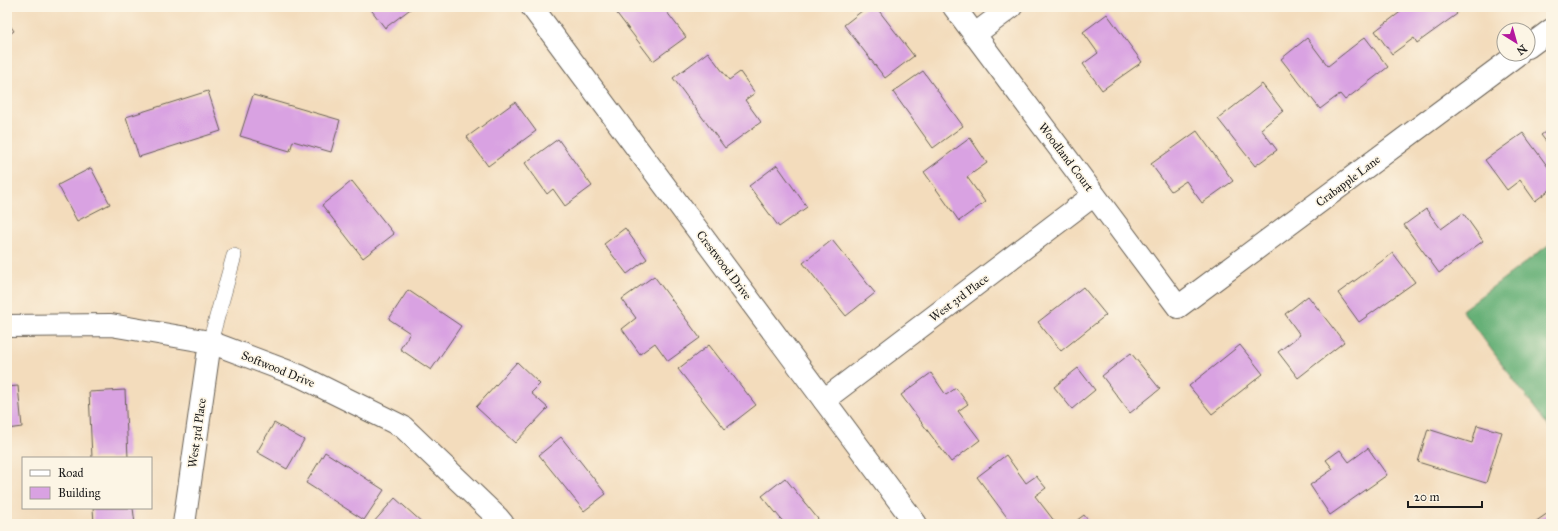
<svg xmlns="http://www.w3.org/2000/svg" width="1558" height="531" font-family="'IM FELL Great Primer',serif">
<rect width="100%" height="100%" fill="#fcf5e5"/>
<filter id="ink" filterUnits="userSpaceOnUse"><feTurbulence type="fractalNoise" baseFrequency=".025" numOctaves="2"/><feDisplacementMap in="SourceGraphic" scale="8" xChannelSelector="R" yChannelSelector="G"/><feConvolveMatrix kernelMatrix="1 2 1 2 8 2 1 2 1" color-interpolation-filters="sRGB"/></filter>
<filter id="wash" filterUnits="userSpaceOnUse"><feTurbulence type="fractalNoise" baseFrequency=".012" numOctaves="4" result="noise"/><feDisplacementMap in="SourceGraphic" scale="16" xChannelSelector="R" yChannelSelector="G"/><feGaussianBlur stdDeviation="0.9" result="paint"/><feColorMatrix in="noise" values="0 0 0 0 0 0 0 0 0 0 0 0 0 0 0 0 0 1.4 0 .05"/><feComposite in="paint" operator="in"/></filter>
<g filter="url(#wash)">
<rect width="100%" height="100%" fill="#f3dcbc"/>
<path fill="#66b077" stroke="#41664a" d="M1551,243V430L1462,310Z"/>
<g id="blocks">
<g fill="#d9a2e2">
<path d="M369,7H413L385,28Z"/>
<path d="M612,7H663L686,37L653,61Z"/>
<path d="M867,7H876L914,56L885,78L844,25Z"/>
<path d="M1407,7H1452L1457,14L1417,43L1414,38L1392,54L1375,31Z"/>
<path d="M1107,14L1142,62L1102,90L1083,64L1098,53L1083,32Z"/>
<path d="M7,21L14,31L7,36Z"/>
<path d="M1365,37L1388,67L1345,100L1340,94L1320,109L1281,59L1307,38L1328,66Z"/>
<path d="M708,52L729,80L740,72L755,93L745,100L761,122L725,148L673,78Z"/>
<path d="M923,71L963,126L933,148L893,92Z"/>
<path d="M1262,84L1283,111L1261,129L1277,150L1255,166L1218,119Z"/>
<path d="M208,91L221,131L139,157L126,117Z"/>
<path d="M253,95L340,120L331,152L293,141L290,151L240,136Z"/>
<path d="M515,102L536,131L488,166L467,137Z"/>
<path d="M1551,128V148L1541,135Z"/>
<path d="M1197,131L1233,181L1202,203L1186,181L1171,191L1151,164Z"/>
<path d="M1523,133L1551,171V189L1535,201L1520,180L1507,190L1485,160Z"/>
<path d="M970,138L987,163L967,177L985,202L959,221L924,172Z"/>
<path d="M558,139L592,186L565,206L553,189L547,194L525,163Z"/>
<path d="M777,165L807,207L779,227L749,186Z"/>
<path d="M91,168L110,204L77,221L58,185Z"/>
<path d="M352,181L394,234L363,258L322,205Z"/>
<path d="M1426,209L1441,229L1463,213L1483,241L1439,273L1404,225Z"/>
<path d="M625,228L647,259L627,274L604,244Z"/>
<path d="M832,240L875,293L846,316L803,263Z"/>
<path d="M1393,253L1415,282L1359,322L1338,293Z"/>
<path d="M654,276L700,338L668,361L655,343L640,354L622,329L636,318L622,299Z"/>
<path d="M1083,287L1106,315L1061,351L1038,322Z"/>
<path d="M408,290L461,326L431,370L400,349L410,333L389,319Z"/>
<path d="M1308,296L1344,342L1298,378L1278,352L1300,335L1285,314Z"/>
<path d="M709,345L756,405L725,429L678,369Z"/>
<path d="M1240,345L1263,374L1212,414L1189,386Z"/>
<path d="M1131,353L1160,389L1130,413L1102,376Z"/>
<path d="M517,362L540,384L531,393L548,408L515,443L476,407Z"/>
<path d="M1078,368L1095,390L1072,409L1054,387Z"/>
<path d="M931,373L946,395L956,388L968,404L958,411L980,440L951,462L901,395Z"/>
<path d="M18,386L22,427L7,429V387Z"/>
<path d="M125,390L128,458H92L89,392Z"/>
<path d="M274,423L304,440L287,469L257,452Z"/>
<path d="M1477,425L1502,432L1486,483L1418,462L1428,429L1472,443Z"/>
<path d="M561,437L606,494L584,511L539,455Z"/>
<path d="M1368,448L1387,475L1330,515L1310,485L1333,469L1326,460L1340,450L1349,462Z"/>
<path d="M325,452L384,490L364,520L306,483Z"/>
<path d="M1006,455L1026,483L1036,476L1046,488L1035,496L1055,522L1052,524H1012L977,477Z"/>
<path d="M785,478L822,524H785L762,496Z"/>
<path d="M395,498L424,524H372Z"/>
<path d="M93,508H133L135,524H94Z"/>
<path d="M1548,513L1551,517V524H1532Z"/>
<path d="M1084,515L1091,524H1072Z"/>
</g>
</g>
</g>
<g filter="url(#ink)">
<use href="#blocks" fill-opacity="0" stroke="#675f54" stroke-width="1"/>
<g fill="none" stroke-linecap="round" stroke-linejoin="round">
<defs>
<path id="lane" d="M210,342L234,256"/>
<g id="street">
<path d="M532,7L916,524"/>
<path d="M954,7L1178,307L1518,54"/>
<path d="M974,35L1011,7"/>
<path d="M1528,47L1551,30"/>
<path d="M7,326L111,325L210,342L300,376L403,427L498,518L503,524"/>
<path d="M824,400L1094,195"/>
<path d="M184,524L210,342"/>
</g>
</defs>
<use href="#lane" stroke="#675f54" stroke-width="16"/>
<use href="#street" stroke="#675f54" stroke-width="24"/>
<use href="#lane" stroke="#fff" stroke-width="15"/>
<use href="#street" stroke="#fff" stroke-width="22"/>
</g>
</g>
<g text-anchor="middle" stroke-width="3.5" stroke-linejoin="round" paint-order="stroke">
<g font-size="12" fill="#1c1c1c" stroke="#fcf5e5">
<text transform="translate(1066 157) rotate(53)" y="4">Woodland Court</text>
<text transform="translate(1348 181) rotate(-37)" y="4">Crabapple Lane</text>
<text transform="translate(724 265) rotate(53)" y="4">Crestwood Drive</text>
<text transform="translate(959 298) rotate(-37)" y="4">West 3rd Place</text>
<text transform="translate(278 369) rotate(22)" y="4">Softwood Drive</text>
<text transform="translate(197 433) rotate(-82)" y="4">West 3rd Place</text>
</g>
</g>
<rect width="1558" height="531" fill="none" stroke="#fcf5e5" stroke-width="24"/>
<rect x="22" y="457" width="130" height="52" fill="#fcf5e5" stroke="#a29e95"/>
<rect x="30" y="470" width="20" height="6" fill="#ffffff" stroke="#a29e95"/>
<text x="58" y="477" font-size="12" fill="#1c1c1c">Road</text>
<rect x="30" y="487" width="20" height="12" fill="#d9a2e2" stroke="#a29e95"/>
<text x="58" y="497" font-size="12" fill="#1c1c1c">Building</text>
<g transform="translate(1516 42) rotate(143)"><circle r="19" fill="#fcf5e5" stroke="#a29e95"/>
<path d="M0-3L7 15L0 10L-7 15Z" fill="#b5179e"/>
<text y="-6" font-size="11" font-weight="bold" text-anchor="middle" fill="#1c1c1c">N</text>
</g>
<path d="M1408 501v6h74v-6" fill="none" stroke="#1c1c1c" stroke-width="2"/>
<text x="1414" y="501" font-size="12" fill="#1c1c1c" stroke="#fcf5e5" stroke-width="3" paint-order="stroke">20 m</text>
</svg>
